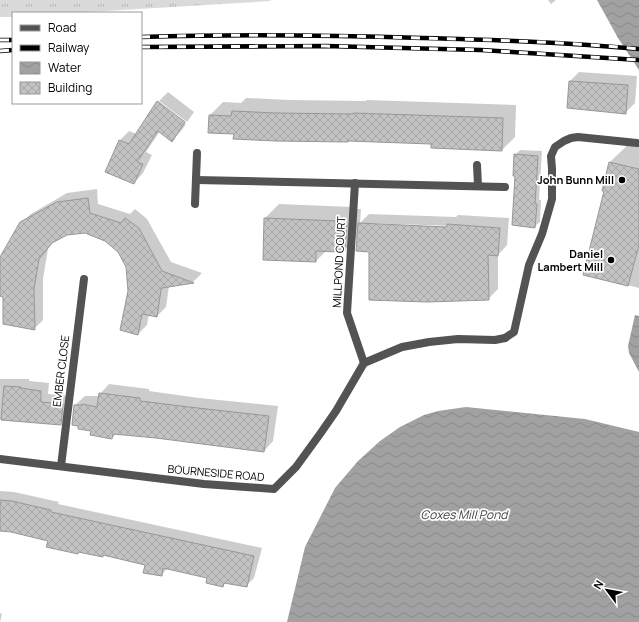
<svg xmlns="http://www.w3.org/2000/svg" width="639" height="622" font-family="Manrope,sans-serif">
<defs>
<pattern id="grass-tufts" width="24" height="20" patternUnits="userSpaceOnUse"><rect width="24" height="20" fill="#dadada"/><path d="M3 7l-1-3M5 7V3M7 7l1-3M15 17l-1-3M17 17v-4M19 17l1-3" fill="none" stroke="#b9b9b9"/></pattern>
<pattern id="water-waves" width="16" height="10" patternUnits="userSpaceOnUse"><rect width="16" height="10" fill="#a1a1a1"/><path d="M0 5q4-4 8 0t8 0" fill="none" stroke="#898989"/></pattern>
<pattern id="building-cross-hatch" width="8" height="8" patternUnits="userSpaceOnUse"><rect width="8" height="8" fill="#c3c3c3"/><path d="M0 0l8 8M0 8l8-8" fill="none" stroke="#a6a6a6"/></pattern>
</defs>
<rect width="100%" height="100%" fill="#fff"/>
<path fill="url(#grass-tufts)" d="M0,0H269L272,1L72,13H13V17H0Z"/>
<g fill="url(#water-waves)">
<path d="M597,0H639V70L618,38Z"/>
<path d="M635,315L639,316V372L629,353L628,346Z"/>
<path d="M466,407L585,419L639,432V622H287L305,547L335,488L358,461L380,441L400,427L424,415L438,411Z"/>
</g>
<g fill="#0003" fill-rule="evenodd">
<path d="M548,0H556L551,4Z"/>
<path d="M579,72L637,76L635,103L625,113L570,81Z"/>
<path d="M168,92L194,112L187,122L159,101Z"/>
<path d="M246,98L289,100L366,101L367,100L516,105L515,137L502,150L432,143L209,132L210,115L223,102L241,103Z"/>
<path d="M159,101V103L186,124L181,131L172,140L160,131L146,152L152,155L143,173L134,183L107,171L120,140L129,131L137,134Z"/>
<path d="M634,139L639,140V288L584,274L605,190H603L610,162Z"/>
<path d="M520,150L542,151L539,200H541L540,222L535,226L515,155Z"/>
<path d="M97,189L98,204L130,214L135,209L147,219L171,262L202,273L193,282L169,286L166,307L157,316L149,314L147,325L138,334L129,291L127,266L119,251L105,240L85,232L66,234L54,241L48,249L43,279V320L34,329L4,296L0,295V259L21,223L31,214L67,193Z"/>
<path d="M279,204L352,207V209H361L360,223L369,214L456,217L458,215L509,218L507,245L498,255V289L488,299L370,251L358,236L345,250L326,251L316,261L265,218ZM367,223L452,226V228L367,225Z"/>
<path d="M0,379H29V381L49,383L48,394L71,396L68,415L60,424L0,419Z"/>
<path d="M109,384L149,389V391L199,398L278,406L273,441L264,451L117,433L112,438L92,430L75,405L85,396H99L100,394Z"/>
<path d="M0,491L14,492L59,502L58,504L262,548L254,578L246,586L226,582L223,586L209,578L168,568L161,575L146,564L104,554L102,556L79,551L77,553L49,540L12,531L0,530Z"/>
<path d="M0,613L2,614L0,622Z"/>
</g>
<g fill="url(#building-cross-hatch)" stroke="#979797">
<path d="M569,81L628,85L626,114L567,108Z"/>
<path d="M157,101L185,122L172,142L158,131L137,162L143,164L134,184L105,172L119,140L129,144Z"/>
<path d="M232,111L276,113L353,114V113L503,118L502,151L431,148V144L348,141V142L275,141L233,139L234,134L208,133L209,115L231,116Z"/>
<path d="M514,154L538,156L535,204H537L535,228L512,225L515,176H513Z"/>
<path d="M609,162L639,169V245L628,286L583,275L604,191H602Z"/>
<path d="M88,198L90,213L121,223L125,218L139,228L162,271L194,283L162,288L161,290L157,317L142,314L138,335L120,330L128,291L126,267L118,252L105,241L85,233L67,235L52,243L39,259L34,289L35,330L3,324V297L0,296V257L20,222L57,202Z"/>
<path d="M264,218L338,221V223H347L345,251L337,250V252L316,251V262L263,260Z"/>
<path d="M358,223L447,227V224L500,228L498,256L488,255L489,300L427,302L369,300V252L356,251Z"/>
<path d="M4,386L21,387V388L41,391V402L63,404L61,425L1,420Z"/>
<path d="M99,393L140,398V401L189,407L269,416L264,452L156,438L113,434L112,439L90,435L91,431L78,429V426L72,425L74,405H82V404L97,407Z"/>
<path d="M0,500L12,501L51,510V512L254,556L247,587L224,583L223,587L206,583L207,578L163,568L162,576L143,573L145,565L103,555V557L78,552V554L46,547L48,541L11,532L0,531Z"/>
</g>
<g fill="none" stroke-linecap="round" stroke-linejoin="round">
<path stroke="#535353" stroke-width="8" d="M505,338L514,332L529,265L542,234L552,199V169L551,156L555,147L564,141L571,138L578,137L637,143"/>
<g stroke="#535353" stroke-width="8">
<path d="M477,165L478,186"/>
<path d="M196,180L505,187"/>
<path d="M355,183L347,313L364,363"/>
<path d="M195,204L197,153"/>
<path d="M0,459L204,484L274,489L296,467L320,434L336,411L364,363L402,347L429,342L458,339L495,340L505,338"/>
<path d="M61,466L84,279"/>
</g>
<defs>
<g id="rail">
<path d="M141,37C235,34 328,35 422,38C494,40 567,42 639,49"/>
<path d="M0,40H13"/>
<path d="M141,47L325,46L481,50L639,60"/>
<path d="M0,51L13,50"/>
</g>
</defs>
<use href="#rail" stroke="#000" stroke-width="4.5"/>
<use href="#rail" stroke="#fff" stroke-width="3" stroke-dasharray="9" stroke-linecap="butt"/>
</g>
<g fill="#000" stroke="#fff" stroke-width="1.5">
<circle cx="622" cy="180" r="4"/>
<circle cx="611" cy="260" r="4"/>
</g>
<g text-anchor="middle" stroke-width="3.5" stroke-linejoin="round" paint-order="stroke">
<g font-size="11" font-weight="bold" fill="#000" stroke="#fff" text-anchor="end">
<text x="614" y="184">John Bunn Mill</text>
<text x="603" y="258">Daniel<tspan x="603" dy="13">Lambert Mill</tspan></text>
</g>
<g font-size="11" fill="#000" stroke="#fff">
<text transform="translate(339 262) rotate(-87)" y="4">MILLPOND COURT</text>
<text transform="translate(61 371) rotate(-83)" y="4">EMBER CLOSE</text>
<text transform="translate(216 473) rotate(5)" y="4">BOURNESIDE ROAD</text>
</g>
<g font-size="12" font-style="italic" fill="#424242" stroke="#fff">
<text x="464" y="519">Coxes Mill Pond</text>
</g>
</g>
<rect x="12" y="12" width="130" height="92" fill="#ffffff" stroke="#999999"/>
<rect x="20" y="25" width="20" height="6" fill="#535353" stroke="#999999"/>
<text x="48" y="32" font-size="12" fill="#000000">Road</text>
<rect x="20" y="45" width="20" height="6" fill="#000000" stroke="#999999"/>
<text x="48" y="52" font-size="12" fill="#000000">Railway</text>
<rect x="20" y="62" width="20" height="12" fill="url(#water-waves)" stroke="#999999"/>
<text x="48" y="72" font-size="12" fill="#000000">Water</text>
<rect x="20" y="82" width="20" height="12" fill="url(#building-cross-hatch)" stroke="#999999"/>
<text x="48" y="92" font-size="12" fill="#000000">Building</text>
<g transform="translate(607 590) rotate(302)" stroke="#ffffff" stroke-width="3" paint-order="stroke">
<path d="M0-3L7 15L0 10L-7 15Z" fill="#000000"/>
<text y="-6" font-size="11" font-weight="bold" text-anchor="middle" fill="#000000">N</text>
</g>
</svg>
